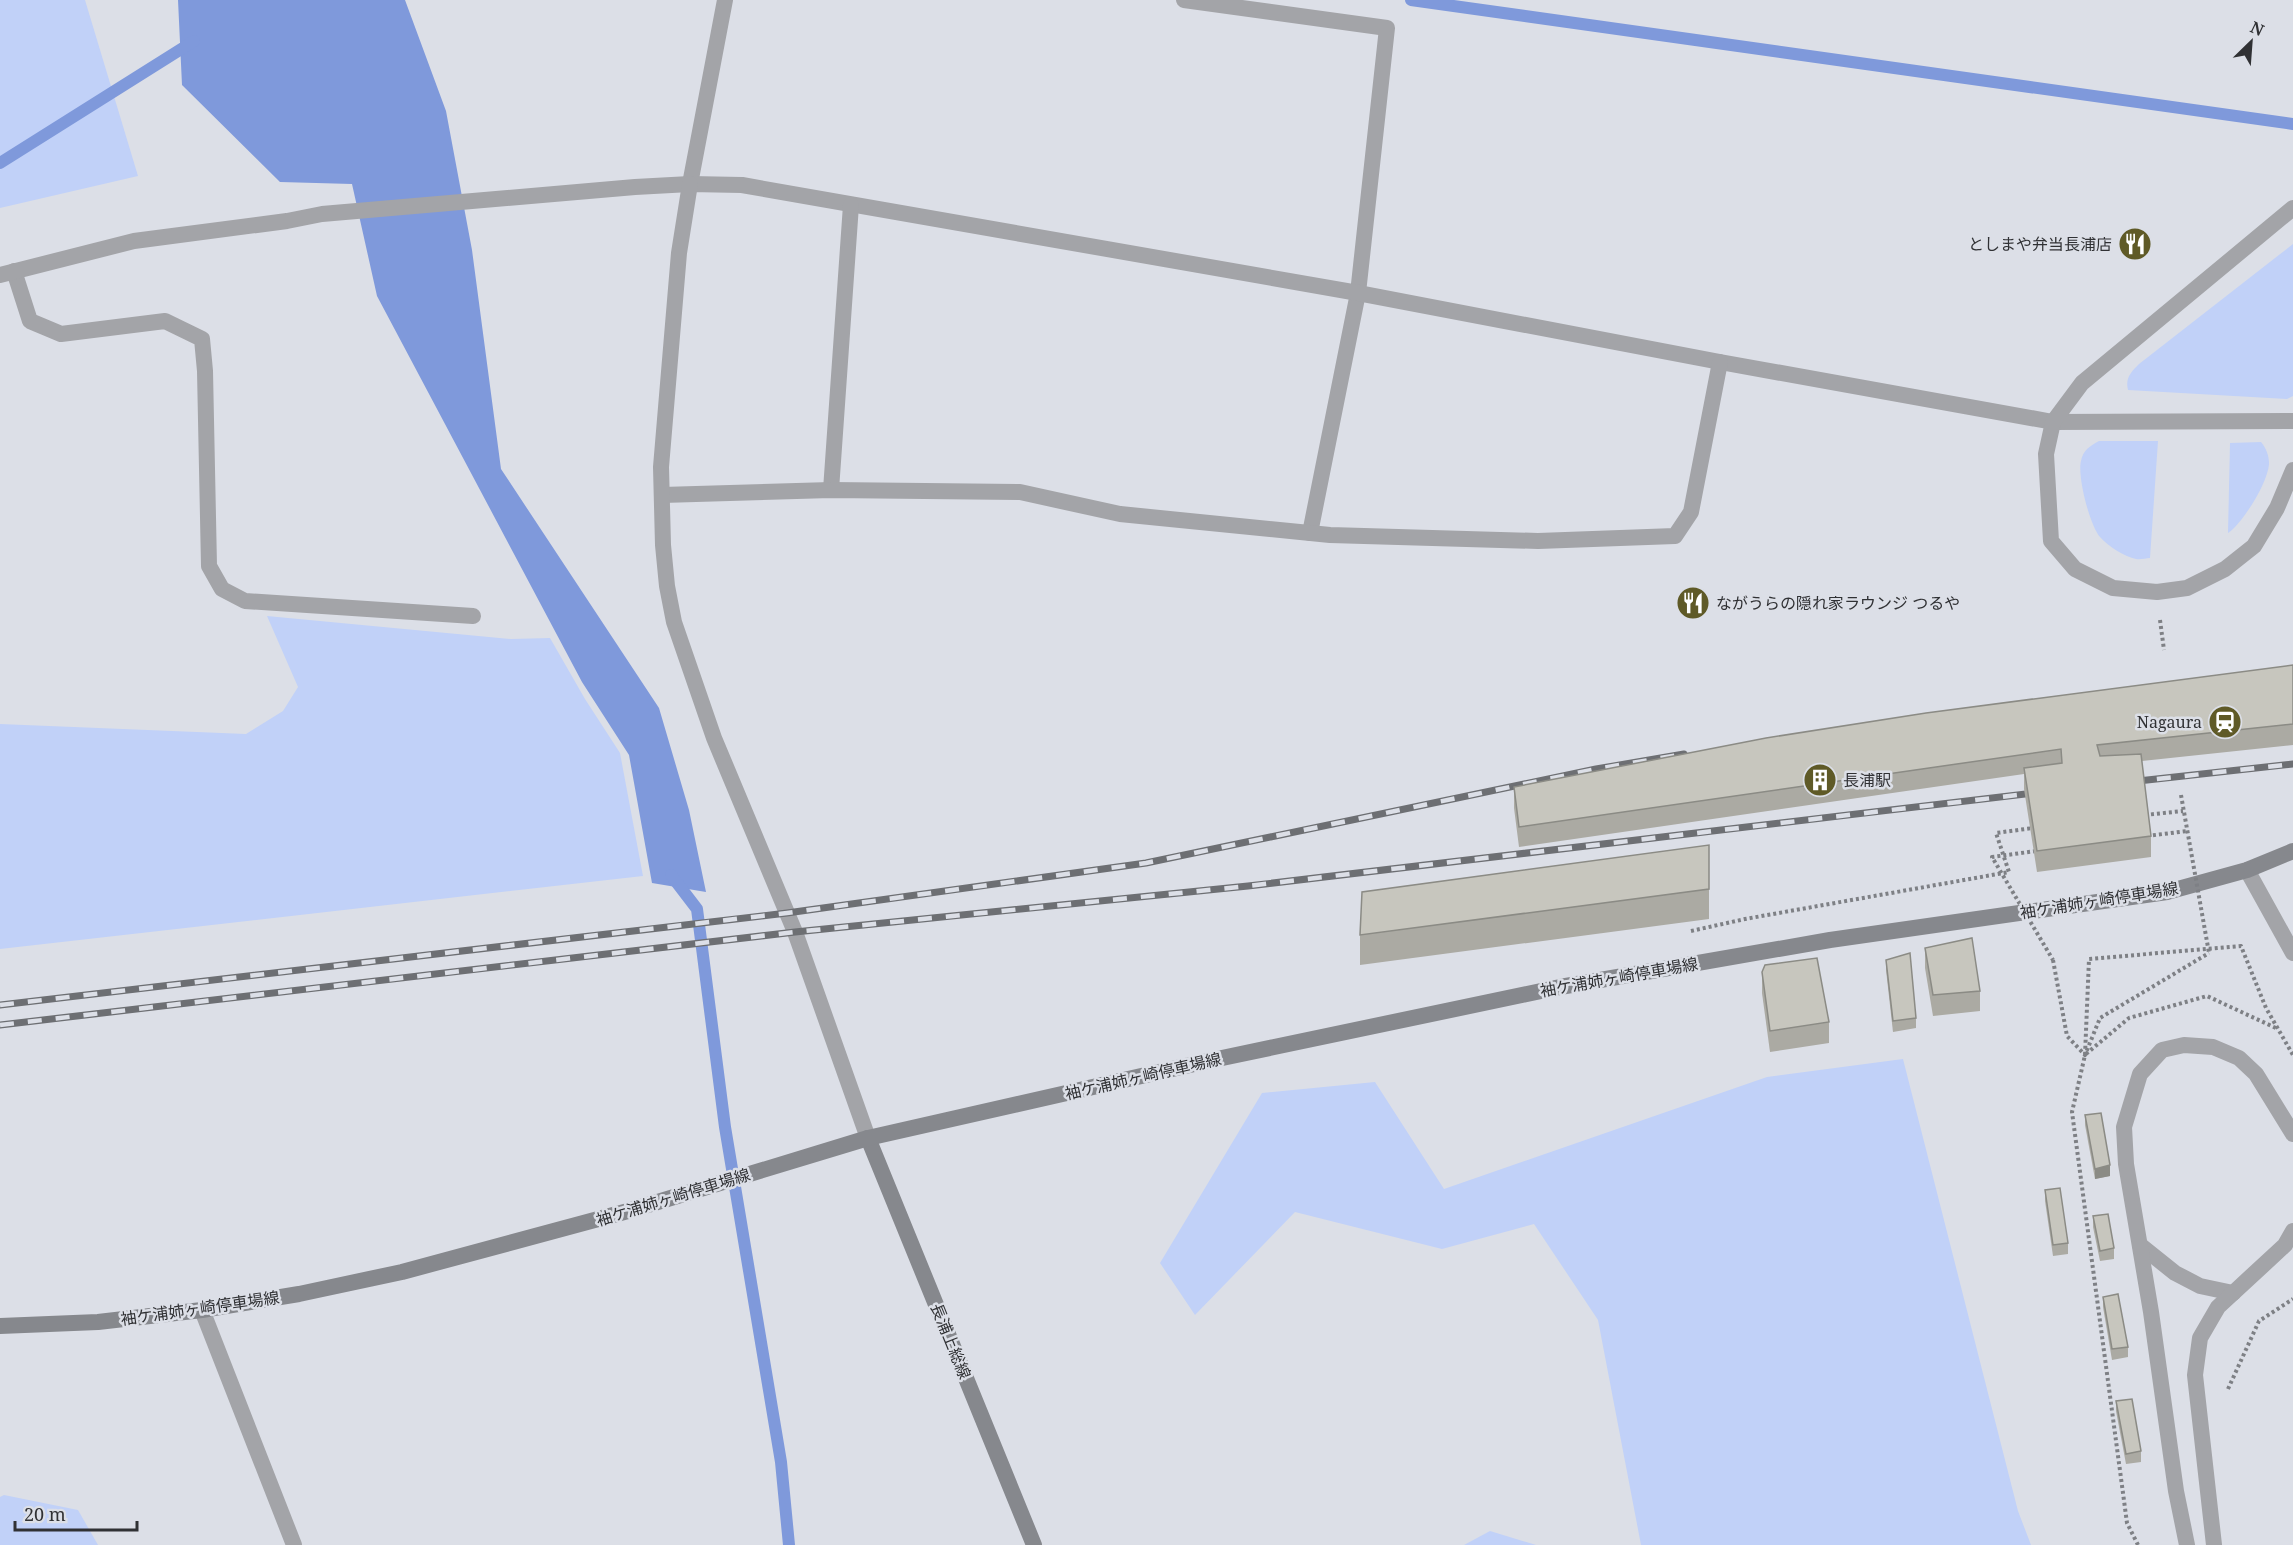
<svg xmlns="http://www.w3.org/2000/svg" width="2293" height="1545" font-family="'Noto Serif','Noto Sans JP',serif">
<rect width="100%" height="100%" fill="#dcdfe7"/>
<g fill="#c1d1f8">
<path d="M0,0H85L138,176L0,208Z"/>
<path d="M2293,244V396L2287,399L2128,390C2125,378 2131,372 2139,364Z"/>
<path d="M2099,441H2158L2150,558C2146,558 2140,560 2136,559C2125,557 2108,546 2100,537C2090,526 2077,476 2081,461C2083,450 2090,446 2099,441Z"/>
<path d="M2261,442C2266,448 2269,455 2269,464C2268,482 2243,523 2228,533L2230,443Z"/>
<path d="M267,616L511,639L550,638L585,699L620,753L643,876L0,949V724L246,734L283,711L298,687Z"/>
<path d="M1903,1059L2018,1511L2031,1545H1641L1598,1320L1534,1224L1442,1249L1295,1212L1195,1315L1160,1263L1262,1093L1375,1082L1444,1189L1767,1077Z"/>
<path d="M4,1495L78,1510L98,1545H0V1497Z"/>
<path d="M1490,1531L1536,1545H1464Z"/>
</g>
<path fill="#7f99db" d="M178,0H405L446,111L472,250L501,469L659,708L689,810L706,892L652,883L629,755L582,682L377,296L352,184L280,182L182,85Z"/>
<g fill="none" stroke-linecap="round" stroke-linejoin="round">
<g stroke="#7f99db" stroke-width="12">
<path d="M1411,0L2293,124"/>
<path d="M0,163L194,41"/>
<path d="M671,875L697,909L725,1127L781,1462L789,1545"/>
</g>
<g stroke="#7e8085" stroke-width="4" stroke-dasharray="3 3" stroke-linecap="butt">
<path d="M2160,620L2164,650"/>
<path d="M2145,815L2183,811"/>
<path d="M1691,931L1745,919L2009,872L1996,833L2033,828"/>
<path d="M2053,960L2067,1036L2085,1055L2100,1018L2209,953"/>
<path d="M2086,1054L2129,1018L2207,996L2278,1029"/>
<path d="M2228,1389L2259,1321L2293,1299"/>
<path d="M2138,1545L2127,1523L2072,1112L2085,1055L2089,959L2241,946L2266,1008L2293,1055"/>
</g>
<path stroke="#a3a4a8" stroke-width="16" d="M2140,1245L2175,1273L2200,1286L2233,1293"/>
<g stroke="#a3a4a8" stroke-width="16">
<path d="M1184,0L1387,28L1358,293L1310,533"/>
<path d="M690,184L725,0"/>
<path d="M14,271L30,321L61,334L165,321L202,339L205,371L209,566L222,589L245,601L473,616"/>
<path d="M0,275L134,241L287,221L322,214L635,187L690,184L742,185L1358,293L1720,362L2053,422L2293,421"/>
<path d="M831,490L851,205"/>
<path d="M662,495L831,490L1020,492L1120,514L1330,535L1538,541L1675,536L1691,512L1720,362"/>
<path d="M202,1310L294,1545"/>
<path d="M2187,1545L2176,1491L2151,1312L2126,1164L2124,1127L2140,1074L2162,1050L2184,1045L2213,1047L2239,1058L2256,1074L2293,1134"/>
<path d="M2214,1545L2195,1375L2200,1338L2218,1307L2285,1245L2293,1231"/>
</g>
<g stroke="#a3a4a8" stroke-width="16">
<path d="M690,184L679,253L661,467L663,545L667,586L674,622L714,738L795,932L868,1138"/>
<path d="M2293,208L2082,383L2053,422L2046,454L2051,541L2075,569L2113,588L2157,592L2187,588L2225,569L2254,546L2277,508L2293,470"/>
<path d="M2247,870L2293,953"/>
</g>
<g stroke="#86888d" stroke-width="16">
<path d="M868,1138L1034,1545"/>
<path d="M0,1326L98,1322L202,1310L299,1294L402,1272L628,1211L868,1138L1203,1062L1560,987L1830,940L2167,892L2247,870L2293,851"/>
</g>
<defs>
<g id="rail">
<path d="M2129,782L2293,764"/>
<path d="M0,1005L787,913L1146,863L1596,769L1684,754"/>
<path d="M0,1025L795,932L1248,886L2043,792"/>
</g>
</defs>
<use href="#rail" stroke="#6d6f73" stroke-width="7"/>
<use href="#rail" stroke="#dcdfe7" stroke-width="4.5" stroke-dasharray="14" stroke-linecap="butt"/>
<g stroke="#7e8085" stroke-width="4" stroke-dasharray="3 3" stroke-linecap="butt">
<path d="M2181,795L2209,953"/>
<path d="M2147,836L2187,831"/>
<path d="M2036,851L1992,857L2053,960"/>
</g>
</g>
<g fill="#abaaa3">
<path d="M2293,665V745L2142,761L2151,836V857L2037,872L2024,789V774L1519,847L1514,808V787Z"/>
<path d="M1709,845V919L1360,965V935Z"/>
<path d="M1925,948L1980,991V1011L1933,1016L1925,968Z"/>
<path d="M1886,960L1916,1018V1028L1893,1032L1886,970Z"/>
<path d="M1762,972L1829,1022V1043L1770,1052L1762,993Z"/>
<path d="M2085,1115L2110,1176L2095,1179L2085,1125Z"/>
<path d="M2045,1190L2068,1243V1254L2053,1256L2045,1201Z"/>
<path d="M2093,1216L2114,1248V1259L2100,1261L2093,1227Z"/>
<path d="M2103,1297L2128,1347V1357L2112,1360L2103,1307Z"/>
<path d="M2116,1401L2141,1451V1462L2126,1464L2116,1411Z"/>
</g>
<path fill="#8b8b85" d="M2110,1165V1176L2095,1179V1169Z"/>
<g fill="#c7c6be" stroke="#8b8b85" stroke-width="1.5">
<path d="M2293,665V724L2097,745L2100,756L2141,754L2151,836L2037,851L2024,768L2062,763L2061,749L1519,827L1514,787L1766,738L1926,713Z"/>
<path d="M1709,845V889L1360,935L1362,892Z"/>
<path d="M1972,938L1980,991L1933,995L1925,948Z"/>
<path d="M1910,953L1916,1018L1893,1021L1886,960Z"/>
<path d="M1817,958L1829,1022L1770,1031L1762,972L1765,965Z"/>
<path d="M2101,1113L2110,1165L2095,1169L2085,1115Z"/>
<path d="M2060,1188L2068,1243L2053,1245L2045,1190Z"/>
<path d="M2108,1214L2114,1248L2100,1251L2093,1216Z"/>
<path d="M2118,1294L2128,1347L2112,1349L2103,1297Z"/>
<path d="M2132,1399L2141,1451L2126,1454L2116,1401Z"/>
</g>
<defs>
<symbol id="restaurant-disc" viewBox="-11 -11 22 22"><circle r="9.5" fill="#5f5a27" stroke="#dcdfe7"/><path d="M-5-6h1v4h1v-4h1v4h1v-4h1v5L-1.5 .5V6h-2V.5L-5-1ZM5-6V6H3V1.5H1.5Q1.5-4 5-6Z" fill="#fff"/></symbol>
<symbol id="station-disc" viewBox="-11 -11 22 22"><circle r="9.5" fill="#5f5a27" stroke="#dcdfe7"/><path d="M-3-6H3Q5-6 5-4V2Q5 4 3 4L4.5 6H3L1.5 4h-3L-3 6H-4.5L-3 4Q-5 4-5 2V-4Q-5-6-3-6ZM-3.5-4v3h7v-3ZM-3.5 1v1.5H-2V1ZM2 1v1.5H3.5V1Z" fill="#fff"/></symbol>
<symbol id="building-disc" viewBox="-11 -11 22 22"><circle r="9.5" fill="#5f5a27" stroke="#dcdfe7"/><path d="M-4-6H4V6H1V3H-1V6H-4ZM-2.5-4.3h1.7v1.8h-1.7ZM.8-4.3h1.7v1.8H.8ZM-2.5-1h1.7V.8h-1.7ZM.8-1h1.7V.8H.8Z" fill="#fff"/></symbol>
</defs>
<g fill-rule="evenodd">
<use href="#restaurant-disc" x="2116" y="225" width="38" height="38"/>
<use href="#restaurant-disc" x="1674" y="584" width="38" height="38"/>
<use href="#station-disc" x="2206" y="703" width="38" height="38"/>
<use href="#building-disc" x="1801" y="761" width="38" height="38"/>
</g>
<g text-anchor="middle" stroke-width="5" stroke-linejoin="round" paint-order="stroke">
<g font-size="16" fill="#303134" stroke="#dcdfe7" text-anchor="end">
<text x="2112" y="250">としまや弁当長浦店</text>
<text x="1716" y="609" text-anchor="start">ながうらの隠れ家ラウンジ つるや</text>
<text x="2202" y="728">Nagaura</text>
<text x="1843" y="786" text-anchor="start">長浦駅</text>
</g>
<g font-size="16" fill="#303134" stroke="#dcdfe7">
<text transform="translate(2099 900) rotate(-9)" y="6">袖ケ浦姉ヶ崎停車場線</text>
<text transform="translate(1619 977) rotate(-10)" y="6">袖ケ浦姉ヶ崎停車場線</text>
<text transform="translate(1143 1076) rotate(-13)" y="6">袖ケ浦姉ヶ崎停車場線</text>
<text transform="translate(673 1197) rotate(-17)" y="6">袖ケ浦姉ヶ崎停車場線</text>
<text transform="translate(200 1308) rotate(-8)" y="6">袖ケ浦姉ヶ崎停車場線</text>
<text transform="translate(951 1341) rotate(68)" y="6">長浦上総線</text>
</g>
</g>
<g transform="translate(2251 42) rotate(25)" stroke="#dcdfe7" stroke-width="4.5" paint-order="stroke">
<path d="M0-4.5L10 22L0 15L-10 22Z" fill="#303134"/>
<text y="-9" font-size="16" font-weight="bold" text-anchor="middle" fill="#303134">N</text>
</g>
<path d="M15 1521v9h122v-9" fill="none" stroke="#303134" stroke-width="3"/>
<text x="24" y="1521" font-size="18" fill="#303134" stroke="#dcdfe7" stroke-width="4.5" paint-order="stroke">20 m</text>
</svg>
